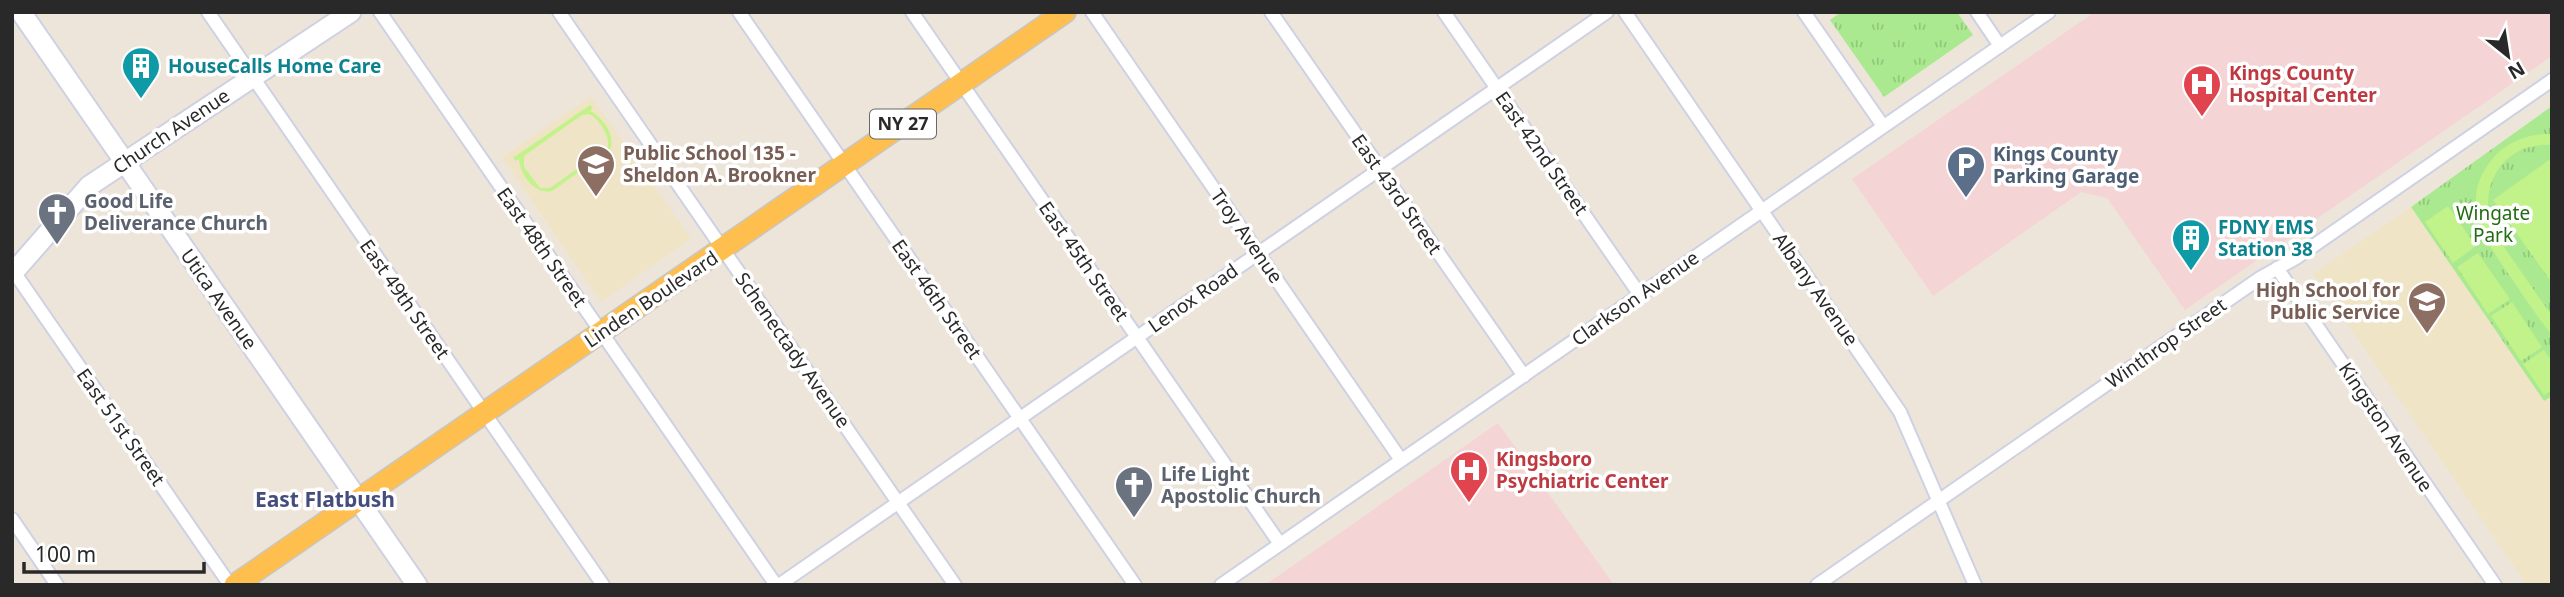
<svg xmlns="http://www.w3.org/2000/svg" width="2564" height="597" font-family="'Noto Sans',sans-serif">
<defs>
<pattern id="park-tufts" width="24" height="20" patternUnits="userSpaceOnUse" patternTransform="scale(1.75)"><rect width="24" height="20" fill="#aae98f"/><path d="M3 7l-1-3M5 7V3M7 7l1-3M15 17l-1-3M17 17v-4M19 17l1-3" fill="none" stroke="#92c87b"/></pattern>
</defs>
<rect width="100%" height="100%" fill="#ede5d9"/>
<g fill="#f0e4c6">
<path d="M591,96L691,239L601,302L502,157Z"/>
<path d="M2411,207L2544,401L2552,396V585H2527L2313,274Z"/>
</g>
<g fill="#f5d4d5">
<path d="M2095,12H2552V56L2185,310L2107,198L2081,192L1933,296L1852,179Z"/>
<path d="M1498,423L1614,585H1265Z"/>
</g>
<g fill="url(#park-tufts)">
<path d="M1841,12H1957L1973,35L1884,97L1830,20Z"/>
<path d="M2552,106V396L2544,401L2411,207Z"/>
</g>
<g fill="#c2f28a" fill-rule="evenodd">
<path d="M590,105L593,108L590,111C603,117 616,136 610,150L552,191C535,195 520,175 519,159L516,161L513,158ZM589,114C599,119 610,135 608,147L550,188H540L524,167V156L582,115Z"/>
<path d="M2552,134V145C2500,141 2473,193 2497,237L2552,316V335C2538,318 2526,300 2514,282C2487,243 2455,202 2494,157C2508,141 2530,133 2552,134Z"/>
<path d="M2552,158V283L2493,200Z"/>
<path d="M2448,206L2476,246L2453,263L2425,222Z"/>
<path d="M2478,253L2510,299L2488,314L2457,267Z"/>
<path d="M2512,302L2542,347L2521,361L2491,316Z"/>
<path d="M2544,350L2552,361V390L2544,395L2523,364Z"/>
</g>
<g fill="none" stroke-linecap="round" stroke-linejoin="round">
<defs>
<g id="minor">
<path d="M208,12L603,585"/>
<path d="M380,12L776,585"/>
<path d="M559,12L955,585"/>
<path d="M739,12L1135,585"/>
<path d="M912,12L1280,544"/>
<path d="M1092,12L1401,460"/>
<path d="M1271,12L1524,376"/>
<path d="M1444,12L1640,295"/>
<path d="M1625,12L1900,412L1975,585"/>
<path d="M1804,12L1883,126"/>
<path d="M1977,12L2000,46"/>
<path d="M2277,268L2495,585"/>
<path d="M12,269L230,585"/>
<path d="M12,519L57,585"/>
<path d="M779,585L1607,12"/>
<path d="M1221,585L2049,12"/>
<path d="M1817,585L2260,278L2296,258L2552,80"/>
</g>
<g id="secondary">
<path d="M21,12L417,585"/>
<path d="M12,274L89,186L351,12"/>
</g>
<path id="trunk" d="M235,585L1065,12"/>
</defs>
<use href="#minor" stroke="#ced1e3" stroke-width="16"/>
<use href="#secondary" stroke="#ced1e3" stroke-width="23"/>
<use href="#trunk" stroke="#c7c7c7" stroke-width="24"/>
<use href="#minor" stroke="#fff" stroke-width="12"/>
<use href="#secondary" stroke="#fff" stroke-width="19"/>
<use href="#trunk" stroke="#febf4e" stroke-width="21"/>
</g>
<defs>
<symbol id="building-pin" viewBox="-11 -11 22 30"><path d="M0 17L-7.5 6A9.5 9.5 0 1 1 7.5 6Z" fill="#0f9aa8" stroke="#fff"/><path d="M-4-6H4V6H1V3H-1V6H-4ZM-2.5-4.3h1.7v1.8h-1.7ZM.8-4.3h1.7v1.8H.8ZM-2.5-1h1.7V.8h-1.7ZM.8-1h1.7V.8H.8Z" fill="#fff"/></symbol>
<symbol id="hospital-pin" viewBox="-11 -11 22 30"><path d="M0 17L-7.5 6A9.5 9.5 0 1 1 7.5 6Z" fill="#e0444e" stroke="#fff"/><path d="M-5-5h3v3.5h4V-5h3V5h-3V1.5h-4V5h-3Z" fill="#fff"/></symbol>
<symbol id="school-pin" viewBox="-11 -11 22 30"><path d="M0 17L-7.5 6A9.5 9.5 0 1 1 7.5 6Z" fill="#8d6e63" stroke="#fff"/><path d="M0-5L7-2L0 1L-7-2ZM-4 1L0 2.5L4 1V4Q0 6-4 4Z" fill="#fff"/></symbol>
<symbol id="parking-pin" viewBox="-11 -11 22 30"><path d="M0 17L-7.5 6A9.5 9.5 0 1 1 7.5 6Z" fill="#5c6f8a" stroke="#fff"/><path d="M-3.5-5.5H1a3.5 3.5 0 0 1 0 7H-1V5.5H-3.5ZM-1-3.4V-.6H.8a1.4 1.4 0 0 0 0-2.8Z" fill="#fff"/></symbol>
<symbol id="church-pin" viewBox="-11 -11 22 30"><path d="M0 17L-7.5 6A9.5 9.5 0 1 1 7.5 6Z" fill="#6b7280" stroke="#fff"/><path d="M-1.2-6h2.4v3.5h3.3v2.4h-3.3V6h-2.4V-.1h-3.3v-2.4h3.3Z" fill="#fff"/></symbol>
</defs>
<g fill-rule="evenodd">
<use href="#building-pin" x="119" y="44" width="44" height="60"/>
<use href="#hospital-pin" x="2180" y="62" width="44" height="60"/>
<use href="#school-pin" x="574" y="142" width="44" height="60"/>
<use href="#parking-pin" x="1944" y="143" width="44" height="60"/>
<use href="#church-pin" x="35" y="190" width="44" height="60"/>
<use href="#building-pin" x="2169" y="216" width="44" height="60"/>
<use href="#school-pin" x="2405" y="279" width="44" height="60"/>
<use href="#hospital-pin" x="1447" y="448" width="44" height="60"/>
<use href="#church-pin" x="1112" y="463" width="44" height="60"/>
</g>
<g text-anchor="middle" stroke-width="7" stroke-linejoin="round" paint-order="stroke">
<rect fill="#fff" stroke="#696969" stroke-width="2" x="870" y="109.5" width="66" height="29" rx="5"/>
<g font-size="18" font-weight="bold" fill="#292929">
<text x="903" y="130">NY 27</text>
</g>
<g font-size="19" font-weight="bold" fill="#0d838f" stroke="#fff" text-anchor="start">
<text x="168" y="73">HouseCalls Home Care</text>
<text x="2218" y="234">FDNY EMS<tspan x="2218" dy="22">Station 38</tspan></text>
</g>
<g font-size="19" font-weight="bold" fill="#be3a42" stroke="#fff" text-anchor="start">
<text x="2229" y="80">Kings County<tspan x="2229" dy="22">Hospital Center</tspan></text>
<text x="1496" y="466">Kingsboro<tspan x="1496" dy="22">Psychiatric Center</tspan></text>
</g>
<g font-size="19" fill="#292929" stroke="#fff">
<text transform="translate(171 131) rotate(-34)" y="7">Church Avenue</text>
<text transform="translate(1542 153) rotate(55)" y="7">East 42nd Street</text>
<text transform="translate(1397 194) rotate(55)" y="7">East 43rd Street</text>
<text transform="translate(1247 236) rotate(55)" y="7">Troy Avenue</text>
<text transform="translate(542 247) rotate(55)" y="7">East 48th Street</text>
<text transform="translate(1084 261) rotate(55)" y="7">East 45th Street</text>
<text transform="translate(1816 289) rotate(55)" y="7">Albany Avenue</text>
<text transform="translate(1193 298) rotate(-35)" y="7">Lenox Road</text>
<text transform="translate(1635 298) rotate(-35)" y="7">Clarkson Avenue</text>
<text transform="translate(219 299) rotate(55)" y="7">Utica Avenue</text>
<text transform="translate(405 299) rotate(55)" y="7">East 49th Street</text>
<text transform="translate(651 299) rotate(-34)" y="7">Linden Boulevard</text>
<text transform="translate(937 299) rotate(55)" y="7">East 46th Street</text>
<text transform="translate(2166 343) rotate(-35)" y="7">Winthrop Street</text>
<text transform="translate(793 350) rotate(55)" y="7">Schenectady Avenue</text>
<text transform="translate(121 427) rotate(55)" y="7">East 51st Street</text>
<text transform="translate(2386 427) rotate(56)" y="7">Kingston Avenue</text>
</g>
<g font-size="19" font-weight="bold" fill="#785e54" stroke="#fff" text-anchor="start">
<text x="623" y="160">Public School 135 -<tspan x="623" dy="22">Sheldon A. Brookner</tspan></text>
<text x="2400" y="297" text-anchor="end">High School for<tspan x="2400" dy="22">Public Service</tspan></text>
</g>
<g font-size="19" font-weight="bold" fill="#4e5e75" stroke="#fff" text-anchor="start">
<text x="1993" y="161">Kings County<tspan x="1993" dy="22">Parking Garage</tspan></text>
</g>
<g font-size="19" font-weight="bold" fill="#5b616d" stroke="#fff" text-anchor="start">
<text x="84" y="208">Good Life<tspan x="84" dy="22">Deliverance Church</tspan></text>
<text x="1161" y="481">Life Light<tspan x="1161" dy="22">Apostolic Church</tspan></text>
</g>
<g font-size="19" fill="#226c13" stroke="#fff">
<text x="2493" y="220">Wingate<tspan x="2493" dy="22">Park</tspan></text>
</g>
<g font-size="21" font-weight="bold" fill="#454d7d" stroke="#fff">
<text x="325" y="507">East Flatbush</text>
</g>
</g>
<rect width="2564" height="597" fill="none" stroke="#292929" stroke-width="28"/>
<g transform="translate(2508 56) rotate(150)" stroke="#ffffff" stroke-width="5" paint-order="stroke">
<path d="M0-5L12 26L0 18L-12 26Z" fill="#292929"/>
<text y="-10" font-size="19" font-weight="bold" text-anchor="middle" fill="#292929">N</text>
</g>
<path d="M24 562v10h180v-10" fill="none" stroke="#292929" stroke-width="3.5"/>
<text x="35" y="562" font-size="21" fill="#292929" stroke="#ffffff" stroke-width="5" paint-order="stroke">100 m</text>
</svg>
